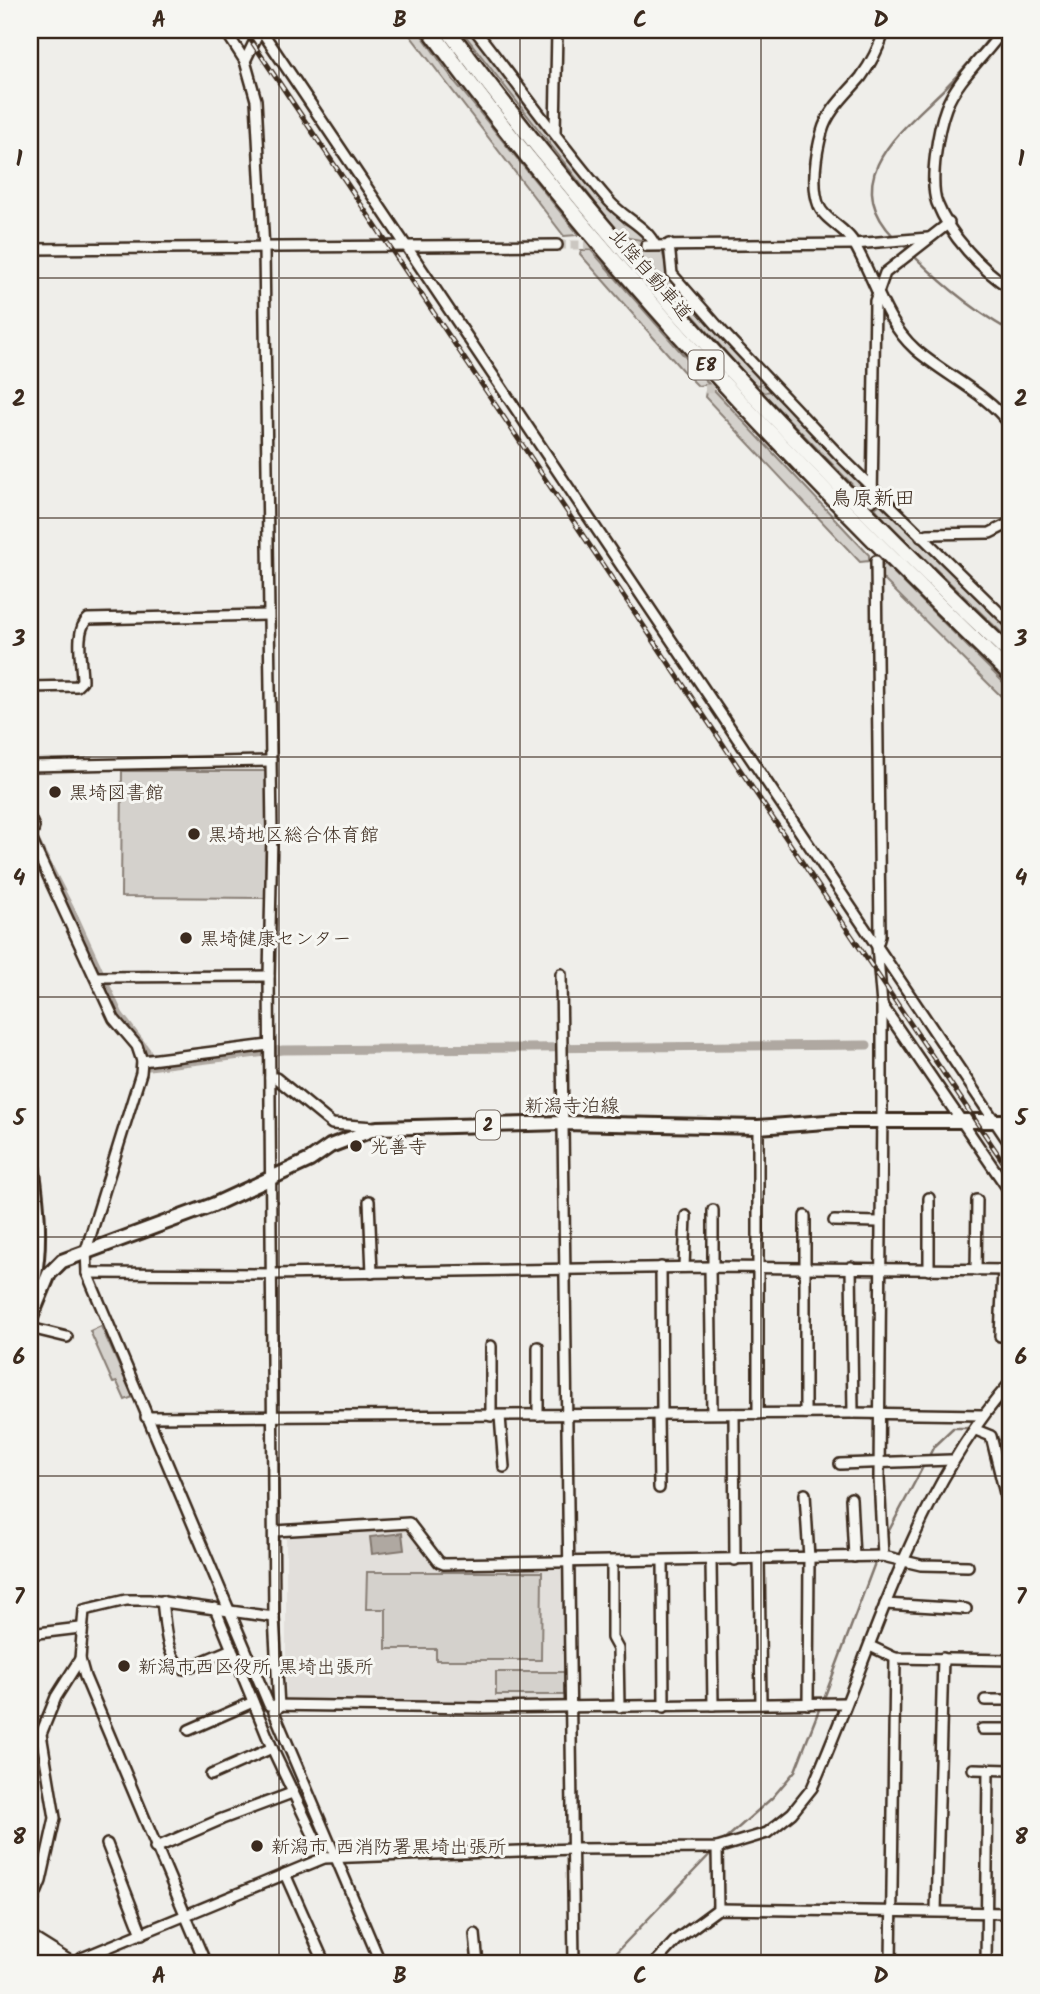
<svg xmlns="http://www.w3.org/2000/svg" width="1040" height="1994" font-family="Kalam,'Klee One',sans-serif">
<rect width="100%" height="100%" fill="#efeeea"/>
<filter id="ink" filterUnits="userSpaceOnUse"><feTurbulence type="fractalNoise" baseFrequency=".0143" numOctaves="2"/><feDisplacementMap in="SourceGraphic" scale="14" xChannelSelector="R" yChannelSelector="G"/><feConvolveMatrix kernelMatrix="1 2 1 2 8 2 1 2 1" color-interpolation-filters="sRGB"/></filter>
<g filter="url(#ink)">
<path fill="#e2dfdb" d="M410,1527L442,1570L567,1567V1701L286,1702V1534Z"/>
<g fill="#d4d1cc" stroke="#887e75" stroke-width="2">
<path d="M406,30H418L455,82L579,235L564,236Z"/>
<path d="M461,30H472L608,205L625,224L641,231L647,241L622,237Z"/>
<path d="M581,250H591L709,384L698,386L682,370L580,254Z"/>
<path d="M636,251H662L669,275L770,384L755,385Z"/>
<path d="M706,391H715L869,555V561L860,562L705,397Z"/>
<path d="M774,391L868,488L869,502L762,392Z"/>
<path d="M880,504L889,507L1010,626V641L885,520L875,508Z"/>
<path d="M885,564L1010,689V705L880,576L879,569Z"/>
<path d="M122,771H267L265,898L121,897Z"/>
<path d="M101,1326L133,1397L125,1400L117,1382L113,1383L90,1331Z"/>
<path d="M367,1572H542L541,1660H436V1649H386V1609H366Z"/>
<rect x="496" y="1672" width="68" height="23"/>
</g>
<path fill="#afa8a1" stroke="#81766d" stroke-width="2" d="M402,1533L404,1550L372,1554L370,1537Z"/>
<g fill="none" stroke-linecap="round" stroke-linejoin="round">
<g stroke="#81766d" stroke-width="2.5">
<path d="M894,237C836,177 905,128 946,87C964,69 980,50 995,30"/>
<path d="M902,244C935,278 968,307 1010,331"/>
<path d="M996,1438L1010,1445"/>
<path d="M928,1458L934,1446L953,1428H973"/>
<path d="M885,1538L925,1463"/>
<path d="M823,1701L876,1560"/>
<path d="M721,1843L772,1798L795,1771L820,1707"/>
<path d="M605,1964L714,1850"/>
</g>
<path stroke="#afa8a1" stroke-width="9" d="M30,831L76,921L119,1015L146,1051L149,1066L283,1050L867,1045"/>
<g stroke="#cbc7c1" stroke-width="9" stroke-dasharray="9 4.5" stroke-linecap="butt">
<path d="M557,245H603"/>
<path d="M620,245L646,246"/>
<path d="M747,388L766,387"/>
<path d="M705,389L729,388"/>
</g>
<defs>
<g id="minor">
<path d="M225,30L245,61L256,100L264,250L272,834L269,976L274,1617L279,1707L274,1712L381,1964"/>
<path d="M261,30L1010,1144"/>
<path d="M475,30C520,87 562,147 609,201C625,219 647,227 655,245"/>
<path d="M885,30C879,47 872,62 861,77C847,94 828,110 822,132C816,153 811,186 819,206C824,219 844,228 852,240C874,276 883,320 915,349C944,375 987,393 1010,425"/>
<path d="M1003,30C986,55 957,79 946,108C938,129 929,182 937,203C950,236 981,269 1010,288"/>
<path d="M245,61L260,30"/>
<path d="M555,132L557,30"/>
<path d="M669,244L672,274L722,331L842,458L1010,623"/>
<path d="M646,246L854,244L928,238"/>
<path d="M30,249L557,245"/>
<path d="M872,501L875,301L885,273L949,223"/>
<path d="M921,537L928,534L990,533L1010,523"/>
<path d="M876,561L880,936L877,946L882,1005V1104L879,1478L883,1556"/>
<path d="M30,687L77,686L82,681C82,664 74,630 88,619L267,615"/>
<path d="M30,766L269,761"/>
<path d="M30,818L34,827L31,838L36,850L114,1019L137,1046L142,1061L141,1073L86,1250L87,1273L269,1705L481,1708L846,1703"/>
<path d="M561,974L574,1964"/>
<path d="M95,977L269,976"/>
<path d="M882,1005L1010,1192"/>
<path d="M142,1061L269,1045"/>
<path d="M270,1078H276L332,1124L374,1127"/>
<path d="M369,1201L372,1273"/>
<path d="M713,1210V1267"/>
<path d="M805,1216V1413"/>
<path d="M834,1221L879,1222"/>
<path d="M661,1267L662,1414"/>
<path d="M684,1267L686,1216"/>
<path d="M710,1267L712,1413"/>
<path d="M851,1267L853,1413"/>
<path d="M929,1270V1198"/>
<path d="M976,1270L977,1200"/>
<path d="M87,1273L272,1274L710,1267L1010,1270"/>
<path d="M30,1328L67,1337"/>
<path d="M1000,1336L1003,1270"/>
<path d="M538,1347V1415"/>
<path d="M658,1414L659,1488"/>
<path d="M734,1414L735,1560"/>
<path d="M758,1414V1127"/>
<path d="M491,1416V1346"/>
<path d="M500,1416L504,1467"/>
<path d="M146,1417L853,1413L982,1415"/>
<path d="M976,1430L991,1436L1010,1514"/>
<path d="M840,1464L951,1460"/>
<path d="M805,1494L809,1558L808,1704"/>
<path d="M851,1498L854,1557"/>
<path d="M275,1531L409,1523L439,1562L444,1564L883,1556L921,1565L968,1566"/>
<path d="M759,1559L761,1704"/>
<path d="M663,1561L664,1707"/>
<path d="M711,1561L713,1705"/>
<path d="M612,1562V1638L618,1649L619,1707"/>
<path d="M162,1601C165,1621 165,1658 184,1669L232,1649"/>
<path d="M885,1604L966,1609"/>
<path d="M215,1608L272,1748L324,1858"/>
<path d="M30,1634L80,1628"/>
<path d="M870,1646L895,1658L1010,1660"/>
<path d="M985,1700H1010"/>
<path d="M982,1729H1010"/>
<path d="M189,1730L253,1702"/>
<path d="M973,1769L1010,1770"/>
<path d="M211,1775L272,1748"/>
<path d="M107,1844L142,1934"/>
<path d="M155,1848L222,1819L292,1793"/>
<path d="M717,1848L718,1909"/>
<path d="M285,1874L325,1964"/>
<path d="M30,1908L41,1881L55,1818L41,1734L56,1697L80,1659"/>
<path d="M936,1911L943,1658"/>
<path d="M475,1934L478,1964"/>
<path d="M76,1964L82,1958L324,1858L573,1849L717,1848L767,1833L792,1813L812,1788C873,1651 910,1497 1010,1383"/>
<path d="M206,1964L85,1677L80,1659L84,1610L126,1600H149L274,1617"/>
<path d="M654,1964L676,1940L718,1909L1010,1913"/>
<path d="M891,1964L895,1658"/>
<path d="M986,1964L988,1770"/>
</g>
<g id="major">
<path d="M30,1150C37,1198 44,1249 30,1296"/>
<path d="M30,1320L49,1274L62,1261L213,1205L310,1160L330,1146L377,1128L563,1123L758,1127L839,1121H1010"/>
</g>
<g id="highway">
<path d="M430,30C602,264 801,473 1010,674"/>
<path d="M448,30C615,256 807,460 1010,654"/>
<path d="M30,1939L70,1964"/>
<path d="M30,1954L47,1964"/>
</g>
</defs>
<use href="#minor" stroke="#3b2a1e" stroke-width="14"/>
<use href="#major" stroke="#3b2a1e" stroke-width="18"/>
<use href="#highway" stroke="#3b2a1e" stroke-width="19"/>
<use href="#minor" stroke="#f6f6f2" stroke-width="9"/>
<use href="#major" stroke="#f6f6f2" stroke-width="12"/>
<use href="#highway" stroke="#f6f6f2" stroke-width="14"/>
<defs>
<path id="rail" d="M244,30L1010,1172"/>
</defs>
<use href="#rail" stroke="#3b2a1e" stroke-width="5"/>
<use href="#rail" stroke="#f6f6f2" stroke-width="2.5" stroke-dasharray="8" stroke-linecap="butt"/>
</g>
</g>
<path fill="none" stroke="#3b2a1e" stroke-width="2" stroke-opacity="0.55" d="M279,30V1964M520,30V1964M761,30V1964M30,278H1010M30,518H1010M30,757H1010M30,997H1010M30,1237H1010M30,1476H1010M30,1716H1010"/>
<g fill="#3b2a1e" stroke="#f6f6f2" stroke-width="2.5">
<circle cx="55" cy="792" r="7"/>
<circle cx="194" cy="834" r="7"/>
<circle cx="186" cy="938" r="7"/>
<circle cx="356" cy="1146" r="7"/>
<circle cx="124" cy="1666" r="7"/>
<circle cx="257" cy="1846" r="7"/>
</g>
<g text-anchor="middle" stroke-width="6" stroke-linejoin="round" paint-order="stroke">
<g fill="#f6f6f2" stroke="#73675e" stroke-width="2">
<rect x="688.5" y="350.5" width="35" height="29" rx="5"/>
<rect x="476" y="1110.5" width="24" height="29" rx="5"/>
</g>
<g font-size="18" font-weight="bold" fill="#3b2a1e">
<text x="706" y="371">E8</text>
<text x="488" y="1131">2</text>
</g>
<g font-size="19" fill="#3b2a1e" stroke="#f6f6f2">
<text transform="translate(651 274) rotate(49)" y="7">北陸自動車道</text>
<text x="572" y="1112">新潟寺泊線</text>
</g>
<g font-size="19" fill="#3b2a1e" stroke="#f6f6f2" text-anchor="start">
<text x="69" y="799">黒埼図書館</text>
<text x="208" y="841">黒埼地区総合体育館</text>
<text x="200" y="945">黒埼健康センター</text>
<text x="370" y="1153">光善寺</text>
<text x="138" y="1673">新潟市西区役所 黒埼出張所</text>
<text x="271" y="1853">新潟市 西消防署黒埼出張所</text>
</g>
<g font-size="21" fill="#3b2a1e" stroke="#f6f6f2">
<text x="873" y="505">鳥原新田</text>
</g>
</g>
<rect width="1040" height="1994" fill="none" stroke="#f6f6f2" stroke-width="77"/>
<rect x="38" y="38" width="964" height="1917" fill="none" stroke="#3b2a1e" stroke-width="2.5"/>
<g font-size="23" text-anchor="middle" font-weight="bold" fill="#3b2a1e">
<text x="159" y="27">A</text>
<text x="400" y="27">B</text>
<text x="640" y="27">C</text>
<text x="881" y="27">D</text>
<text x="19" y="166">1</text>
<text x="1021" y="166">1</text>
<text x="19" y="406">2</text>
<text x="1021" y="406">2</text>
<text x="19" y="646">3</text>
<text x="1021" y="646">3</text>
<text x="19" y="885">4</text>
<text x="1021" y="885">4</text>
<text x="19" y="1125">5</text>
<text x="1021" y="1125">5</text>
<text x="19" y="1364">6</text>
<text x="1021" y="1364">6</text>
<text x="19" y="1604">7</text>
<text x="1021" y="1604">7</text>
<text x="19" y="1844">8</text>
<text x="1021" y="1844">8</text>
<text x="159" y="1983">A</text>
<text x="400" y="1983">B</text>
<text x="640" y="1983">C</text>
<text x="881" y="1983">D</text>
</g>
</svg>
